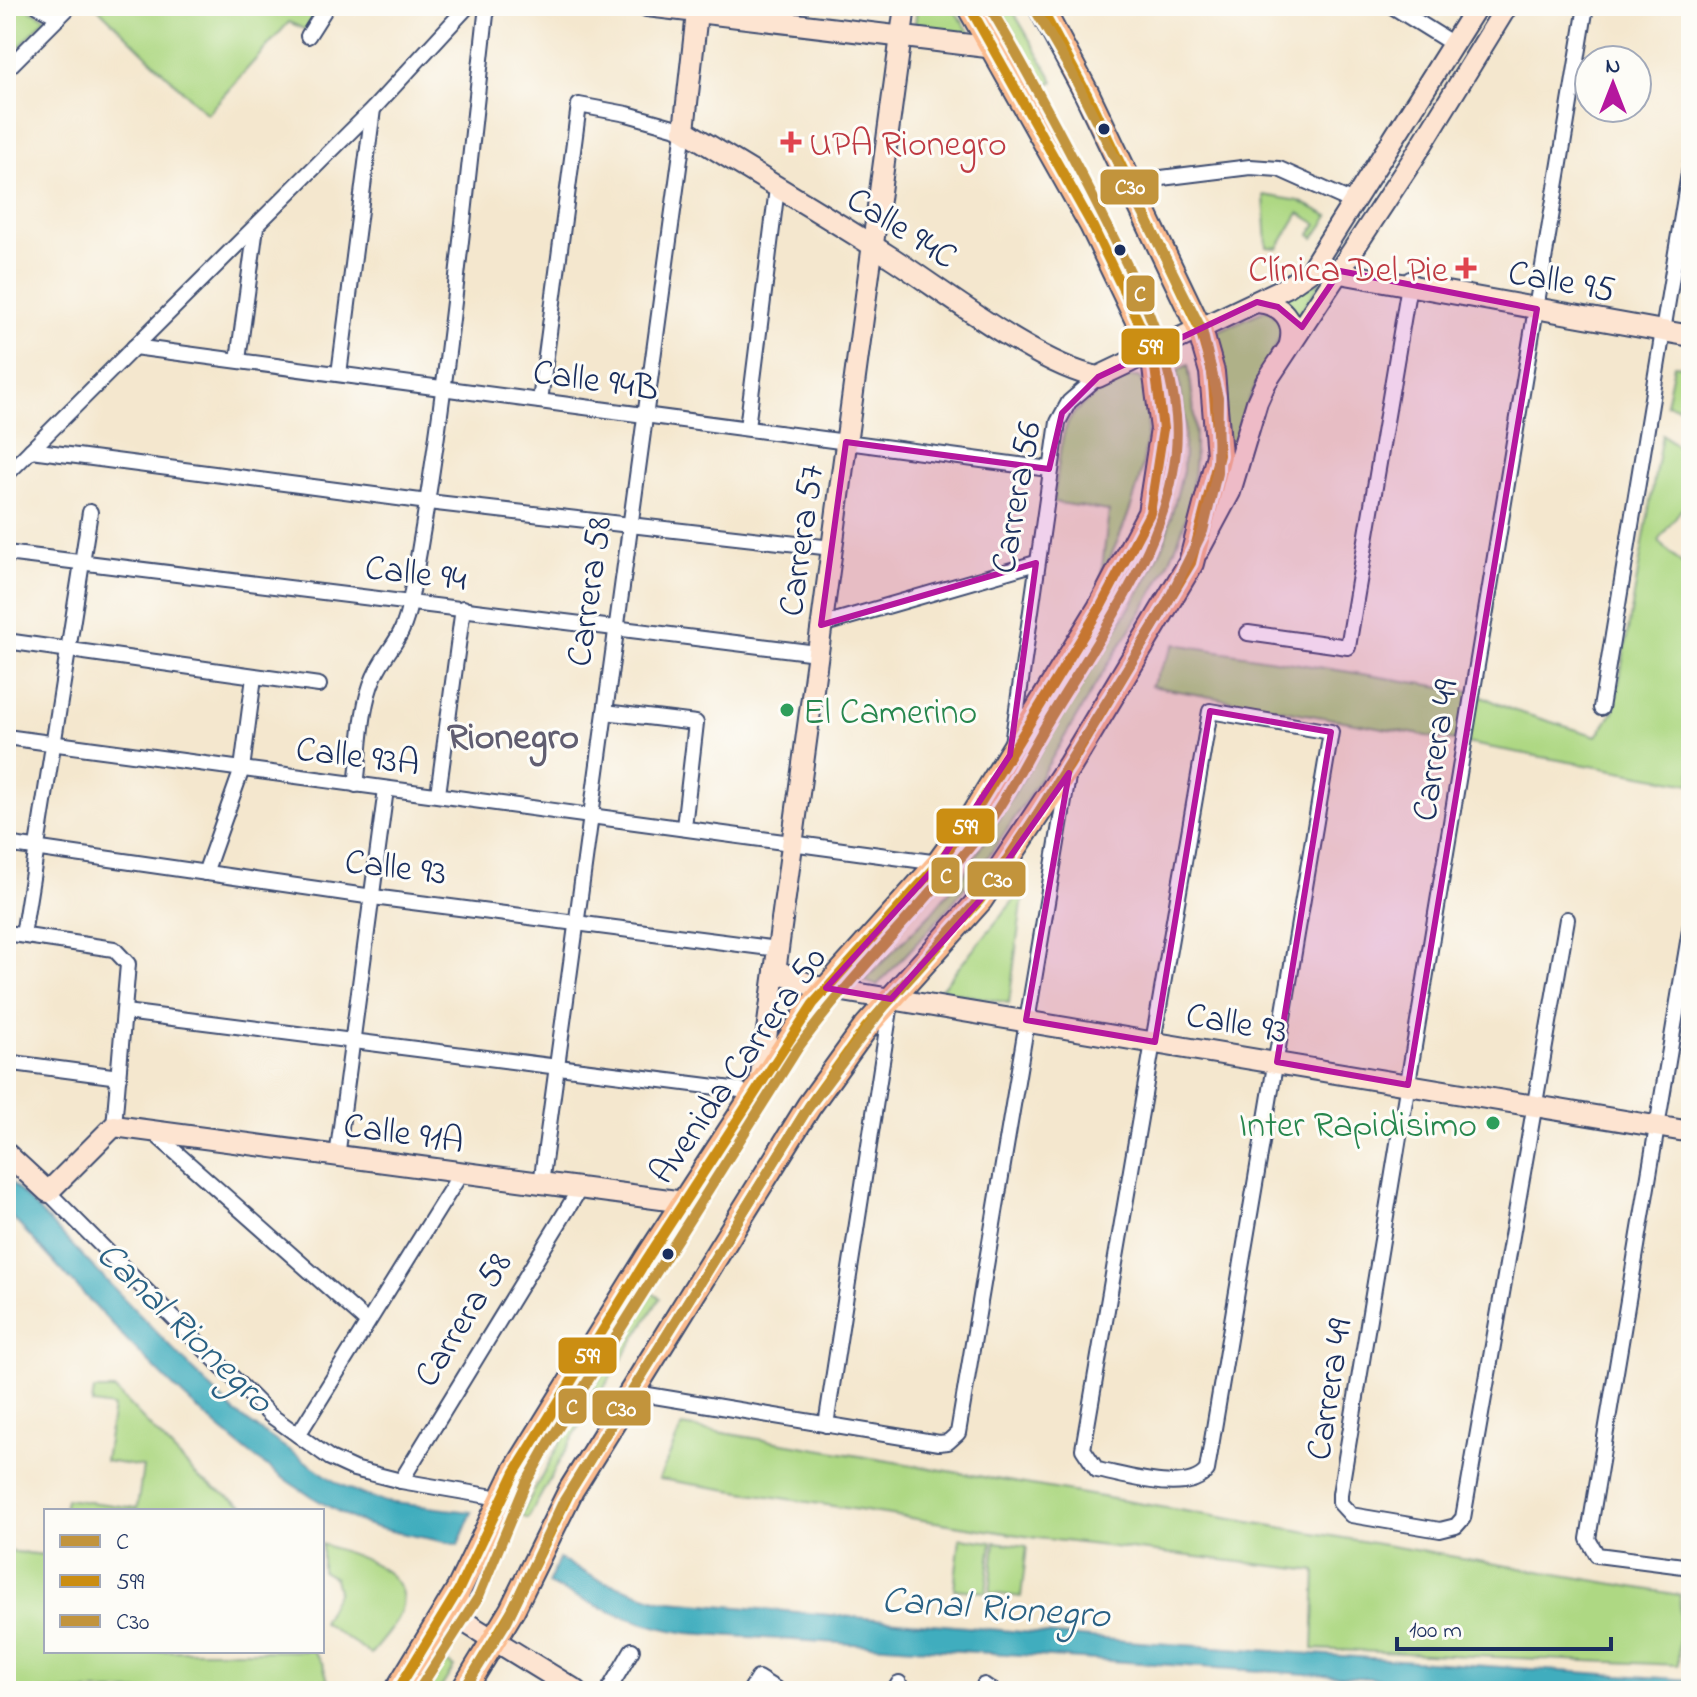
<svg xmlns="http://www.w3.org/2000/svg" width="1697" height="1697" font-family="'Indie Flower',sans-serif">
<rect width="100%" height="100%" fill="#fdfcf7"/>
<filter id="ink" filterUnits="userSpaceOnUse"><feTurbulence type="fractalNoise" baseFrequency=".0125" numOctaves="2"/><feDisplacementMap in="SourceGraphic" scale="16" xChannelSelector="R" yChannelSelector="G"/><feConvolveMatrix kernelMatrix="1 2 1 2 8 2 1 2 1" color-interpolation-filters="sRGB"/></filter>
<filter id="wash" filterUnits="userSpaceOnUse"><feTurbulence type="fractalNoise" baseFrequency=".006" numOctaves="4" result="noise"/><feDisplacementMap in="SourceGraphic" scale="32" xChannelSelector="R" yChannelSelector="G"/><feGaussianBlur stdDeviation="1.8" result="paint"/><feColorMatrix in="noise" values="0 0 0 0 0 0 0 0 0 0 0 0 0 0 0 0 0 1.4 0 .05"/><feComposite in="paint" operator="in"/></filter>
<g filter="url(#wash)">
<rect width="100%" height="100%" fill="#f4e7ce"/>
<g fill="#aed883" stroke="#648470" stroke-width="2">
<path d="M6,6H22L46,18L6,62Z"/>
<path d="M96,6H320L306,30L289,22L207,114Z"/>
<path d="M917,6H951L976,41L914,33Z"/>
<path d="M998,6H1010L1054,81L1044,86Z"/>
<path d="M1264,195L1299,201L1329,216L1314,238L1310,235L1317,224L1299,213L1278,248L1267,247Z"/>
<path d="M1322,281L1297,317L1281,299Z"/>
<path d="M1268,309L1285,327L1243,411L1229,463L1211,334Z"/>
<path d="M1188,365C1196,413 1199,462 1188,510C1174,568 1135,621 1104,671C1061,741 1021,816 970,881C942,918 909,951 877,985L864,981L932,912L964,874L1146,581L1164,544L1183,471L1185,423L1178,370Z"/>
<path d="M1674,365L1691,367V399L1684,408L1666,404Z"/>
<path d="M1129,377H1139L1147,386C1154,456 1131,515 1101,577L1109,511L1053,502C1066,424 1053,414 1129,377Z"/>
<path d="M1662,434L1691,458V496L1658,541L1686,567L1691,561V784L1151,686L1175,644L1473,692L1512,710L1597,736L1614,711Z"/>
<path d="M1024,888L1009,1003L940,990Z"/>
<path d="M652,1293L660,1298L570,1442L528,1519L521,1515L563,1437Z"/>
<path d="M94,1390H115L200,1479L252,1511H64L66,1499L137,1508L143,1467L105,1461L113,1407L92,1404Z"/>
<path d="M682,1426L1680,1595L1678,1665L1313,1649L1316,1571L1038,1538L659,1479Z"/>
<path d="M960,1538L992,1542L986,1592L954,1589Z"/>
<path d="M995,1542L1027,1546L1021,1597L990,1593Z"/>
<path d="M322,1544C352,1555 421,1571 398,1617C392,1630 380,1642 371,1654L322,1622L338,1591L335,1578L322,1571Z"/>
<path d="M6,1551L46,1555V1651H313L323,1664L331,1691H6Z"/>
<path d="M445,1661L454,1667L439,1691H427Z"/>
</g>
<g fill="#40adbe" stroke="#2e6e8e" stroke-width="2">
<path d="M6,1177L235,1413L337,1483L361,1494L386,1502L472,1512L458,1545C424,1536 382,1533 351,1518C219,1455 107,1316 6,1211Z"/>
<path d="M559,1559L597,1579L659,1600L1126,1641L1691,1680V1691L1513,1687L1519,1691H1456L1428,1682L688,1633C637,1626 595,1605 548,1584Z"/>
</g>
</g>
<g filter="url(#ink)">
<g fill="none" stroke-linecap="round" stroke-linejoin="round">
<defs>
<g id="street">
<path d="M38,6L59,17"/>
<path d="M1392,6L1453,44"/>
<path d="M308,36L327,6"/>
<path d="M6,70L70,6"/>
<path d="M1129,182L1250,167L1279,169L1355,203"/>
<path d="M134,347L1049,469"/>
<path d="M238,360L256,227"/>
<path d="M339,374L373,109"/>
<path d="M540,401L579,105L627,114L684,130L541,1184"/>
<path d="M747,428L777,188"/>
<path d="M31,450L428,502L832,548"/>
<path d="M6,475L373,109L468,6"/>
<path d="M6,553L817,653"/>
<path d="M821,625L1036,563"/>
<path d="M1248,633L1348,647L1410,279"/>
<path d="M6,641L319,685"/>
<path d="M1601,708L1691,161"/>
<path d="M1210,711L1331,732L1207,1470C1188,1496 1125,1475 1097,1470L1083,1449Z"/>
<path d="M605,712L696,723L684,827"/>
<path d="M6,737L939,863"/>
<path d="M1012,744L1058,422L1069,402L1098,377"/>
<path d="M356,785C361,751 360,709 374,677C388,646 403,642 410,602C447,405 464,205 487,6"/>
<path d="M438,794L463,608"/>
<path d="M6,844L373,897L778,949"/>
<path d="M205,873L242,769L254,677"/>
<path d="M1567,919L1463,1518L1456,1526L1440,1530L1351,1515L1340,1503V1494L1586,6"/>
<path d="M1691,924L1588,1539L1597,1555L1691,1567"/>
<path d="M6,933L114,949L128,964L114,1126"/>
<path d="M23,935L90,512"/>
<path d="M125,1012L740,1090"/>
<path d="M6,1062L119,1077"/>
<path d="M154,1133L366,1321"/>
<path d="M337,1157L386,789"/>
<path d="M48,1192L270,1415L330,1458L354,1469L401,1481L500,1498"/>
<path d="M630,1392L939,1443L948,1442L958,1433L1068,777"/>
<path d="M826,1425L891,1003"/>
<path d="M298,1435L461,1173"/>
<path d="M401,1481L579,1190"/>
<path d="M984,1685L993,1691"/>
<path d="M608,1691L632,1650"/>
<path d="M750,1691L758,1678L779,1691"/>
<path d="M894,1691L899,1683"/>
</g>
<g id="secondary">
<path d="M647,6L995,48"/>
<path d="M697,13L684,130C753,173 824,214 892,258C946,293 1039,366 1098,377L1287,287L1310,271L1477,6"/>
<path d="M1329,271L1691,336"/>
<path d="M1257,302C1281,304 1296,319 1290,344"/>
<path d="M1199,550L1230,492L1257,402L1266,382L1413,159L1507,6"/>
<path d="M775,970L813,986L1691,1132"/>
<path d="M760,1083L905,6"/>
<path d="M6,1153L48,1192L114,1126L684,1202"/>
<path d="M459,1589L457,1608L463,1621L577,1691"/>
</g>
<g id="primary">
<path d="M397,1691L459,1589L515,1472L647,1259L813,1004L939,863L972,817L1100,608L1150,513L1163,429L1153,352L1092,225L969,6"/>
<path d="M463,1691L512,1610L571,1490L809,1106L866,1027L980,900L1070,765L1191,563L1219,455L1212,372L1200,330L1087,94L1040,6"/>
</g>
</defs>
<use href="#street" stroke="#3c4b6f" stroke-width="18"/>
<use href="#secondary" stroke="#3c4b6f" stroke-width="24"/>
<use href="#primary" stroke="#3c4b6f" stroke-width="28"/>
<use href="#street" stroke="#fff" stroke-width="14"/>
<use href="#secondary" stroke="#fde4d1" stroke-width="20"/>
<use href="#primary" stroke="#fbbb8d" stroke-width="24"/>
<defs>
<path id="bus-1" d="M418,1691L479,1596L526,1483L548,1444L798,1048C853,973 920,909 978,837C1005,803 1025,760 1047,723C1099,635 1186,524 1176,416C1168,337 1128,267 1093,197C1060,133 1026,68 989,6"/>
<g id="bus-2">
<path d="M397,1691L459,1589L515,1472L647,1259L813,1004L939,863L972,817L1100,608L1150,513L1163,429L1153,352L1092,225L969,6"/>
<path d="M463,1691L512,1610L571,1490L809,1106L866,1027L980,900L1070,765L1191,563L1219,455L1212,372L1200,330L1087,94L1040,6"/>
</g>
<path id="bus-3" d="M463,1691L507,1621L563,1502L806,1111L885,1005L998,878L1165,607L1203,531L1217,473L1218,398L1202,330L1072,73L1033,6"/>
</defs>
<use href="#bus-1" stroke="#fdfcf7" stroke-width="16"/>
<use href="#bus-2" stroke="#fdfcf7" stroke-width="16"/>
<use href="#bus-3" stroke="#fdfcf7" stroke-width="16"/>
<use href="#bus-1" stroke="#c2943c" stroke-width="10"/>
<use href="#bus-2" stroke="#cb8e13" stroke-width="10"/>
<use href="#bus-3" stroke="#c2943c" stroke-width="10"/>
</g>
</g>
<path fill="#b5179e" fill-opacity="0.2" stroke="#b5179e" stroke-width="6" stroke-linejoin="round" d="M1340,271L1537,309L1408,1085L1277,1062L1331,732L1210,711L1155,1042L1026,1020L1069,773L980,900L891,999L826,988L939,863L1010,755L1036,563L821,625L846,442L1049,469L1062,413L1098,377L1257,302L1278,307L1302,327Z"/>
<g fill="#1b2f5e" stroke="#fdfcf7" stroke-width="3">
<circle cx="1104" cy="129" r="7"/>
<circle cx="1120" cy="250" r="7"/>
<circle cx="668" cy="1254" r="7"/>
</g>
<g fill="#e0444e" stroke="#fdfcf7" stroke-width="3">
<path d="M787 130h8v8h8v8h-8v8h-8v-8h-8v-8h8z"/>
<path d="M1462 256h8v8h8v8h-8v8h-8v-8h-8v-8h8z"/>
</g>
<g fill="#2e9e5b" stroke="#fdfcf7" stroke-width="3">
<circle cx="787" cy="710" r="8"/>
<circle cx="1493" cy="1123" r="8"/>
</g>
<g text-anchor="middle" stroke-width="6" stroke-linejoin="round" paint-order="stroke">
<g font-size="36" fill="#be3a42" stroke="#fdfcf7" text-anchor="start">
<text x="809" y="155">UPA Rionegro</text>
<text x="1448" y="281" text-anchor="end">Clínica Del Pie</text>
</g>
<g font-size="36" fill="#1b2f5e" stroke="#fdfcf7">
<text transform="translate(903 226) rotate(32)" y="13">Calle 94C</text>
<text transform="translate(1562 279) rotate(10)" y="13">Calle 95</text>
<text transform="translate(596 378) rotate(8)" y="13">Calle 94B</text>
<text transform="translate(1014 497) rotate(-80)" y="13">Carrera 56</text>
<text transform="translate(799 540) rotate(-82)" y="13">Carrera 57</text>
<text transform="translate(416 571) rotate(7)" y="13">Calle 94</text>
<text transform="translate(587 591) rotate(-82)" y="13">Carrera 58</text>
<text transform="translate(1433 750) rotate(-81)" y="13">Carrera 49</text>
<text transform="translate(358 754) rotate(7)" y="13">Calle 93A</text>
<text transform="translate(396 865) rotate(7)" y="13">Calle 93</text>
<text transform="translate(1237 1021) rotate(10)" y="13">Calle 93</text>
<text transform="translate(736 1064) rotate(-55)" y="13">Avenida Carrera 50</text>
<text transform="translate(404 1131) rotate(8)" y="13">Calle 91A</text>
<text transform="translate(461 1318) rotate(-58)" y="13">Carrera 58</text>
<text transform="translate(1327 1389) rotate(-81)" y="13">Carrera 49</text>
</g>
<g font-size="36" fill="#27864d" stroke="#fdfcf7" text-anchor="start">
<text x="803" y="723">El Camerino</text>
<text x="1477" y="1136" text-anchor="end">Inter Rapidisimo</text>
</g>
<g font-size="38" font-weight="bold" fill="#615e71" stroke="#fdfcf7">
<text x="513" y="748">Rionegro</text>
</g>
<g font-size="38" font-style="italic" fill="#2a6184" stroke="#fdfcf7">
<text transform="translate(186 1326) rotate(44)" y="13">Canal Rionegro</text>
<text transform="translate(996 1606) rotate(4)" y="13">Canal Rionegro</text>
</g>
</g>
<g stroke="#fdfcf7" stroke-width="3">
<rect x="1099" y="168" width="61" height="38" rx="8" fill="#c2943c"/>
<rect x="1125" y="274" width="31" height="39" rx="8" fill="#c2943c"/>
<rect x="1120" y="327" width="61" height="39" rx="8" fill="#cb8e13"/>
<rect x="935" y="807" width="61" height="38" rx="8" fill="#cb8e13"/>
<rect x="930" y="856" width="31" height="39" rx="8" fill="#c2943c"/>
<rect x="966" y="860" width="61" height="38" rx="8" fill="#c2943c"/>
<rect x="557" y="1336" width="61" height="39" rx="8" fill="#cb8e13"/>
<rect x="557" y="1387" width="31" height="38" rx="8" fill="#c2943c"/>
<rect x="591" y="1389" width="61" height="38" rx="8" fill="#c2943c"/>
</g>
<g font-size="22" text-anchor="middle" font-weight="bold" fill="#fff">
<text x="1130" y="194">C30</text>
<text x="1140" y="301">C</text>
<text x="1150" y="354">599</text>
<text x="965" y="834">599</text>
<text x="946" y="883">C</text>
<text x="997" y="887">C30</text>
<text x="587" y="1363">599</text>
<text x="572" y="1414">C</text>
<text x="621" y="1416">C30</text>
</g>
<rect width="1697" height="1697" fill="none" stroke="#fdfcf7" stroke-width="32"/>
<rect x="44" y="1509" width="280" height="144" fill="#fdfcf7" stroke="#a3aaba" stroke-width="2"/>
<rect x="60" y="1535" width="40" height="12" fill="#c2943c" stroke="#a3aaba" stroke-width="2"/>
<text x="116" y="1549" font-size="24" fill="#1b2f5e">C</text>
<rect x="60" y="1575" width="40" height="12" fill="#cb8e13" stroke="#a3aaba" stroke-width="2"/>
<text x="116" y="1589" font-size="24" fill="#1b2f5e">599</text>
<rect x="60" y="1615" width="40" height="12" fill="#c2943c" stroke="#a3aaba" stroke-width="2"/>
<text x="116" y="1629" font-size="24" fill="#1b2f5e">C30</text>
<g transform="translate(1613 84)"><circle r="38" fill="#fdfcf7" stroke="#a3aaba" stroke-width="2"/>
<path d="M0-6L14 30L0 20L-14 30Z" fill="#b5179e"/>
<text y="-12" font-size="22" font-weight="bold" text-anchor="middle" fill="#1b2f5e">N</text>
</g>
<path d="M1397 1637v12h214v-12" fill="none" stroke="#1b2f5e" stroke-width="4"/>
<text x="1409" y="1637" font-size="24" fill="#1b2f5e" stroke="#fdfcf7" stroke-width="6" paint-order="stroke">100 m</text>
</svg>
